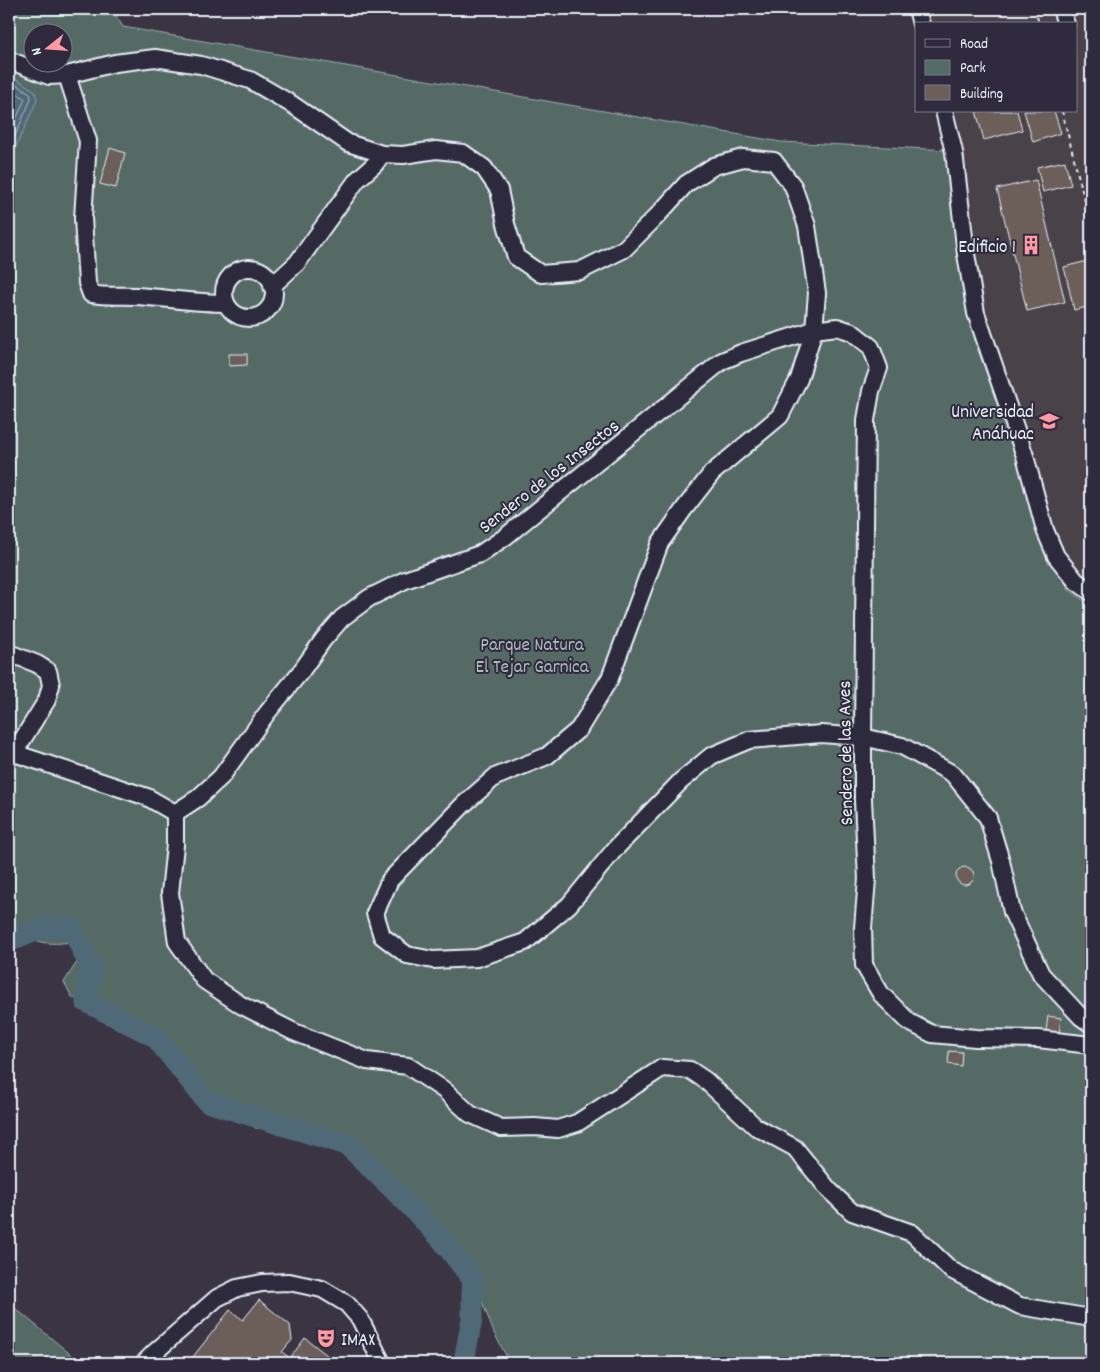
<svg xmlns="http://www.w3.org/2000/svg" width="1100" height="1372" font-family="Dekko,sans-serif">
<rect width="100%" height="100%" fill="#3b3543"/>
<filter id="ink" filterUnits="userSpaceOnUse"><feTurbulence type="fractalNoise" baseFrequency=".02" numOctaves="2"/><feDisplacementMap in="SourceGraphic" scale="10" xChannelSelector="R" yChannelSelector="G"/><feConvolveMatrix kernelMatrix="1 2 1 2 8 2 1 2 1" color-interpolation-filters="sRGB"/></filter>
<g filter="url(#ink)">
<path fill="#4a424a" d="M911,9H1091V614L1067,593L965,283L943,144L935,111H1076V24H916V32Z"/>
<g fill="#546a65" stroke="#9eaeae" fill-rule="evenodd">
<path d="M9,9H112L123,27L781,142L950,150L975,343L1068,589L1091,606V1363H510L494,1333L470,1270L440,1235L404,1213L353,1147L317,1132L255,1128L231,1107L199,1100L170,1068L140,1022L108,1014L72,997L64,982L83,953L80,940C51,947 34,943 9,929ZM32,32H62V62H32Z"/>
<path d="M9,1303L81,1363H9Z"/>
</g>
<path fill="#506979" stroke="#8d9fac" d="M9,74L35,91L37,100L9,162Z"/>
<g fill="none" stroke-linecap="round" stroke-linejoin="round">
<g stroke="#abbbc5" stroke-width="1">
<path d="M9,80L30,93L31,99L9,150"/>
<path d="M9,87L25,99L9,135"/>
</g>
<path stroke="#506979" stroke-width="21" d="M9,930L16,939L48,926L72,928L91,969L86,1002L155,1037L207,1102L347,1145L408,1204L442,1240L472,1279V1319L464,1361L465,1363"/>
</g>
<g fill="#6c5f5a" stroke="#e8f1f8">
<path d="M940,9H964L941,14Z"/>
<path d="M976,111H1017L1022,130L984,140Z"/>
<path d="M1024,111H1054L1061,133L1033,142Z"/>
<path d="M110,148L125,153L116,188L100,184Z"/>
<path d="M1065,161L1071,185L1043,192L1037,167Z"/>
<path d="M1036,180L1065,302L1027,311L997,189Z"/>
<path d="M1091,260V306L1074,310L1064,267Z"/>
<path d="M229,354H247V365L229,366Z"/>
<circle cx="965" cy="876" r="9"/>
<path d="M1048,1016L1061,1018L1059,1032L1046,1031Z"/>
<path d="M949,1051L962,1052L961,1066L948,1064Z"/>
<path d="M259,1300L290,1325L292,1340L282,1352L290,1358L305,1338L327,1355V1363H188L230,1310L243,1320Z"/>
</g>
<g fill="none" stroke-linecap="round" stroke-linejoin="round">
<defs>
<g id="minor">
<path d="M917,9L921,24"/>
<path d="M1061,9L1066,24"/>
<path d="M9,60L49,76L67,75L115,63L155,58L201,65L250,80L293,105L348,143L382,154L403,155L436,150L463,153L484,168L499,190L506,224L516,257L541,274L580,271L624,249L657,216L686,184L714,166L743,158L774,161L793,186L807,226L817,293L814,330L799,379L780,416L712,473L684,509L660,543L610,678L579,729L547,756L495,777L463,805L390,880L375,913L382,936L407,955L433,960L477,958L525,942L569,905L615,849L681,781L711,756L749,740L821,734L863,737L902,746L953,774L988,818L1001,861L1012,912L1041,974L1081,1017L1091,1024"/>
<path d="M67,75L88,141L83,218L87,283L91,294C107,297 121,295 137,296C167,298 196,303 226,303"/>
<path d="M944,111L954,152L966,254L976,313L1025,456L1045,530L1056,556L1076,581L1091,592"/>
<circle cx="249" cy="293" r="25"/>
<path d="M272,286L297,263L357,180L375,164L382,154"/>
<path d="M9,653L37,664L48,671L51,685L47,700L14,753"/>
<path d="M9,758L14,753L147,797L175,813"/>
<path d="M175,813L198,798L221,777L267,713L302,670L323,640L342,618L369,598L405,580L480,554L505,537L722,361L741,353L814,330L837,327L852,332L871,347L879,368L871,391L866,420L863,737V800L867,879L863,928L864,965L881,994L909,1022L932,1034L976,1038L1038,1039L1091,1045"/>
<path d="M175,813V845L170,893L177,942L204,980L241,1005L294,1032L367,1061L408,1066L444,1090L470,1114L501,1128L535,1127L558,1129L577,1123L662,1068L690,1070L705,1080L756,1127L795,1148L829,1190L852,1212L912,1233L951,1270L1020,1306L1091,1318"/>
<path d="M144,1363L155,1352L217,1298L237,1288L262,1283L289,1282L322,1289L347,1304L360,1319L382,1363"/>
</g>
</defs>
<use href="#minor" stroke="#e8f1f8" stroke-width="20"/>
<g stroke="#e8f1f8" stroke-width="2" stroke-dasharray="4 4" stroke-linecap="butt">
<path d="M1035,9L1039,24"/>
<path d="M1062,111L1091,226"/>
</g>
<use href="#minor" stroke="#2f2a3d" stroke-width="16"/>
</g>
</g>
<defs>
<symbol id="building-bare" viewBox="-9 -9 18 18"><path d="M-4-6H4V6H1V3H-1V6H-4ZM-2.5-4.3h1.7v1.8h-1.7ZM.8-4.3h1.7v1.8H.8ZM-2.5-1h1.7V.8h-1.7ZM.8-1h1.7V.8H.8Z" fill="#ff9aa2" stroke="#2f2a3d" stroke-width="2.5" paint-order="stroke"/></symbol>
<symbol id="university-bare" viewBox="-9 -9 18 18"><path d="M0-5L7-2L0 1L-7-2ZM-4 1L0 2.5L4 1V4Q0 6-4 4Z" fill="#ff9aa2" stroke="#2f2a3d" stroke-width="2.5" paint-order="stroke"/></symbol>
<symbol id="theatre-bare" viewBox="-9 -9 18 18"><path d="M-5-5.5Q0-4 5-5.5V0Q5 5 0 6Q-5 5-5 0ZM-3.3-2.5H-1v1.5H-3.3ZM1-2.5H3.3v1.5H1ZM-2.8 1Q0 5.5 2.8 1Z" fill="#ff9aa2" stroke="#2f2a3d" stroke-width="2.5" paint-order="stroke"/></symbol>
</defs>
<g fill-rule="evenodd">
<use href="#building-bare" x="1017" y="231" width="28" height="28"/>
<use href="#university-bare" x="1035" y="407" width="28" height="28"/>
<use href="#theatre-bare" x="312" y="1324" width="28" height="28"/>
</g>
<g text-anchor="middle" stroke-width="4" stroke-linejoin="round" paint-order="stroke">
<g font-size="19" fill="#e8f1f8" stroke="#2f2a3d" text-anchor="end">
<text x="1016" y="252">Edificio 1</text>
<text x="1034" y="417">Universidad<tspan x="1034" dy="22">Anáhuac</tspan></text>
<text x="341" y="1345" text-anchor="start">IMAX</text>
</g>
<g font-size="19" fill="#e8f1f8" stroke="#2f2a3d">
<text transform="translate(548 475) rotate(-38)" y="7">Sendero de los Insectos</text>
<text transform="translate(844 753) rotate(-91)" y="7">Sendero de las Aves</text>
</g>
<g font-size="19" fill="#adbbbd" stroke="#2f2a3d">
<text x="532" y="650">Parque Natura<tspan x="532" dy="22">El Tejar Garnica</tspan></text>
</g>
</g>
<rect width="1100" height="1372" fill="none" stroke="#2f2a3d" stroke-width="30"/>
<rect x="15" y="15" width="1070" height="1342" fill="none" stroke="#e8f1f8" stroke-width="2" filter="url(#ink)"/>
<rect x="915" y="22" width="162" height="90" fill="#2f2a3d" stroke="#797a88"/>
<rect x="925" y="39" width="25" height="8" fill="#2f2a3d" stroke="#797a88"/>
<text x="960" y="48" font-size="15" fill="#e8f1f8">Road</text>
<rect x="925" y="60" width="25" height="15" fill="#546a65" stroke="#797a88"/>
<text x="960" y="72" font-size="15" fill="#e8f1f8">Park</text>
<rect x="925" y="85" width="25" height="15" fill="#6c5f5a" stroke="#797a88"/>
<text x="960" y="98" font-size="15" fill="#e8f1f8">Building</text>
<g transform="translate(48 48) rotate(253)"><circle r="24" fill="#2f2a3d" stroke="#797a88"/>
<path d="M0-4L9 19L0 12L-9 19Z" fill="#ff9aa2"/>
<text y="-8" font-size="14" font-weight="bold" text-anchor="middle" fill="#e8f1f8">N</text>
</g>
</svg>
